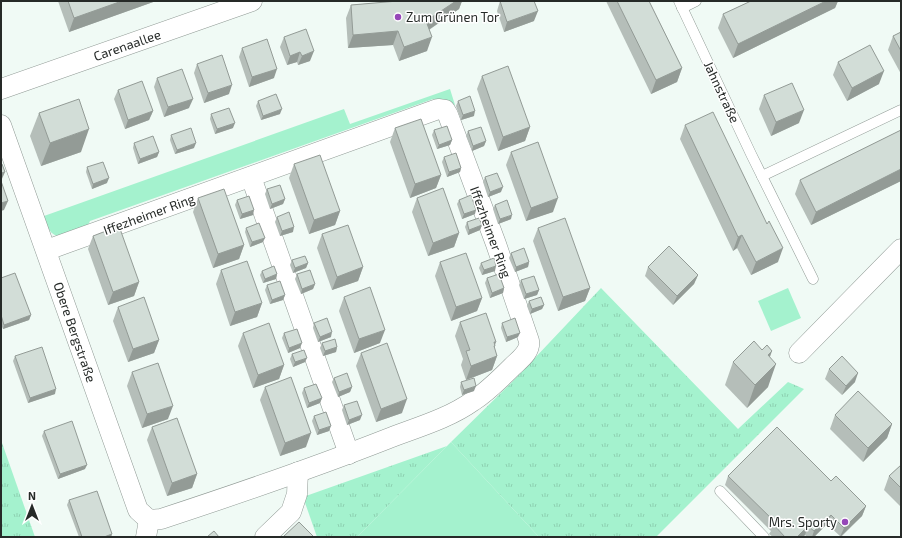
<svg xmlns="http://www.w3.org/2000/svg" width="902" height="538" font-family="'Exo 2',sans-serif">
<defs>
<pattern id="park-tufts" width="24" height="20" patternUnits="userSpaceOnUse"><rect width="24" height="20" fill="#a4f2ce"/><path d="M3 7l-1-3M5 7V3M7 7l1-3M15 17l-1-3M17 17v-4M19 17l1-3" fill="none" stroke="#8dd0b1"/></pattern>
</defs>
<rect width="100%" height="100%" fill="#f0faf5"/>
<g fill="#a4f2ce">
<path d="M450,89L455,105L433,99L90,221L86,229L57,236C48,233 47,224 44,216L344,109L350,124Z"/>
<path d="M788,288L801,318L771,331L758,301Z"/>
<path d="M451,442L539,537H357Z"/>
</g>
<g fill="url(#park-tufts)">
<path d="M601,288L738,429L788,382L804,389L656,537H539L451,442L515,379Z"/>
<path d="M1,440L35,537H1Z"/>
<path d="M447,446L357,537H317L303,497Z"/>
</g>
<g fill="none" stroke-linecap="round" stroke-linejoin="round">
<defs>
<g id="service">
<path d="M679,1L751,154L813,279"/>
<path d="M682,8L696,1"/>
<path d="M762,176L901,110"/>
<path d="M720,491L764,537"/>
</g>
<g id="minor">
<path d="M1,89L252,1"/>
<path d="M1,125L138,510L149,520"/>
<path d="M251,177L349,454"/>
<path d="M47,250L438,109L445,110L448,115L496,244L529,341C531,352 519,360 512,367C500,379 487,392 473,401C448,419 415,428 387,439C313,468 237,494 161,519L149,520"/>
<path d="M799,353L901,249"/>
<path d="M146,537L149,520"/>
<path d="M265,537L291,512L297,494L298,472"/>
</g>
</defs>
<use href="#service" stroke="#909a95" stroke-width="11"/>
<use href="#minor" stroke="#909a95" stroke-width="21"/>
<use href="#service" stroke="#fff" stroke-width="10"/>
<use href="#minor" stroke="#fff" stroke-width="20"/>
</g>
<g fill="#b5beb9">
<path d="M58,1H156L69,32Z"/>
<path d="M398,1H462L459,9L429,30L427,51L399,61L393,45L348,48L346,18L351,5Z"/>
<path d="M500,1L534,21L504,32L497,11Z"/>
<path d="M606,1H649L682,68L677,82L651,94Z"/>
<path d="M751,1H838L835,8L733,58L718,28L723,14Z"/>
<path d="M901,32V74L888,50L893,36Z"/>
<path d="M284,37L310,61L298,65L297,62L287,65L280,47Z"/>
<path d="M242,48L274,78L249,87L239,57Z"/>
<path d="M838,62L879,84L847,101L833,75Z"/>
<path d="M197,64L229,94L204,103L194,73Z"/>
<path d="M482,76L530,127L525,141L498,151L477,89Z"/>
<path d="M157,78L189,108L164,117L154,87Z"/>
<path d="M118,90L153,111L149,120L125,129L114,99Z"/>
<path d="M764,95L799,123L771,136L759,109Z"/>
<path d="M258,101L280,114L261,120L256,106Z"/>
<path d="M458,101L474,116L461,120L456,106Z"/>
<path d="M39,113L81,152L41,166L30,136Z"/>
<path d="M211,114L233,128L215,134L210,119Z"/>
<path d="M685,125L778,262L751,275L737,248L733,251L680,139Z"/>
<path d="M395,128L441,175L436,188L410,198L390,142Z"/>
<path d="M434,130L452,140L450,145L437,149L432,135Z"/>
<path d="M901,130V181L811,225L795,194L800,180Z"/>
<path d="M468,131L486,141L484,146L472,151L466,136Z"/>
<path d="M171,135L194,148L175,154L170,140Z"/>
<path d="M134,143L159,152L157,157L138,164L133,148Z"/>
<path d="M511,152L553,212L526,221L506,165Z"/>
<path d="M444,157L461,168L460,172L447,177L442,162Z"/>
<path d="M294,164L340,211L335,225L309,234L289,178Z"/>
<path d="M87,167L107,183L92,189L86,172Z"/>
<path d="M485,177L501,192L488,197L483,182Z"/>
<path d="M267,189L285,199L283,204L270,209L265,194Z"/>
<path d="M198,198L244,245L239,259L213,268L193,212Z"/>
<path d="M417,198L459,233L454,247L428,256L412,212Z"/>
<path d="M237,200L253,215L240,219L235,205Z"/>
<path d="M459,200L475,214L462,219L457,204Z"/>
<path d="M495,205L511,219L498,224L493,209Z"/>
<path d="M277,217L293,232L280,236L275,222Z"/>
<path d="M467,222L482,225L480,230L468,235L465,227Z"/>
<path d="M246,228L263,242L250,247L245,232Z"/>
<path d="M538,228L590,288L585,301L558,311L533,241Z"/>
<path d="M322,234L363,267L358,281L332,290L317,248Z"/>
<path d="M93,236L139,282L134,296L108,305L88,249Z"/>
<path d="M511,253L529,262L528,267L515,272L509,258Z"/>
<path d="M292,260L308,263L306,268L293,273L290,265Z"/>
<path d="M440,262L482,298L477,311L451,321L435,276Z"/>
<path d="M481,263L495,271L482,275L479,268Z"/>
<path d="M648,267L698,275L694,284L673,305L645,276Z"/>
<path d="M221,270L262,303L257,317L230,326L216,284Z"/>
<path d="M262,271L277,274L276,279L263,283L260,275Z"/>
<path d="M297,274L315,284L313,289L301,294L295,279Z"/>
<path d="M1,278L31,315L29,320L3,329L1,325Z"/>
<path d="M487,278L504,288L503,293L490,298L485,283Z"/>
<path d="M521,280L539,290L537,295L524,299L519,285Z"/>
<path d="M267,285L285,295L283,300L270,304L265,290Z"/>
<path d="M344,297L380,343L354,353L339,311Z"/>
<path d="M529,301L544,305L542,309L530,314L527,306Z"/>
<path d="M118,307L159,340L154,353L128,362L113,321Z"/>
<path d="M460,322L495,345L494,348L497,356L492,370L466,380L461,365L463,359L455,336Z"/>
<path d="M314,323L331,337L318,342L313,328Z"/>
<path d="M502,323L518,337L506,342L501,328Z"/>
<path d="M243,333L284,365L279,379L253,388L238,346Z"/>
<path d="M284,333L300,348L288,353L282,338Z"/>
<path d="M322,343L337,347L336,352L323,356L320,348Z"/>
<path d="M361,353L402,413L376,422L356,366Z"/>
<path d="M292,354L305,362L293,367L290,359Z"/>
<path d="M15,356L55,394L28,403L13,361Z"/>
<path d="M770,358L768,387L747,408L725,385L733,362Z"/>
<path d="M829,369L855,382L842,395L825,379Z"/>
<path d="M132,372L168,419L142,428L127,386Z"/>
<path d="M334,378L352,387L350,392L338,397L332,382Z"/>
<path d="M461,382L474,391L462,395L460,387Z"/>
<path d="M265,387L306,447L280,456L260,400Z"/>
<path d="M304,388L322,398L320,403L307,408L302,393Z"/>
<path d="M344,405L360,420L347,425L342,410Z"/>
<path d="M835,415L892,424L887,438L863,462L830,429Z"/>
<path d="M314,416L329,431L317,435L312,421Z"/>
<path d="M152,427L197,474L192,488L167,496L147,440Z"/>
<path d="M44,431L85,469L58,479L42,436Z"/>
<path d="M901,465V507L884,490L889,476Z"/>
<path d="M728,476L831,481L866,506L862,516L841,537L827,524L814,537H807L805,535L803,537H773L769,534L771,531L725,485Z"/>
<path d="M69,500L112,534L111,537H79L67,505Z"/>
</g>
<g fill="#939b96">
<path d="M122,1H156L69,32L74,18Z"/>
<path d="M456,1H462L459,9L421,35L426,21Z"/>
<path d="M826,1H838L835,8L733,58L738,44Z"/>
<path d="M538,11L534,21L504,32L507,22Z"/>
<path d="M398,31L393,45L348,48L353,35Z"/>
<path d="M432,37L427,51L399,61L404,47Z"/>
<path d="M314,51L310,61L298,65L302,56Z"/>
<path d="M300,52L297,62L287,65L290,56Z"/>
<path d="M682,68L677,82L651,94L656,80Z"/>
<path d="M277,69L274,78L249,87L252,77Z"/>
<path d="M884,71L879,84L847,101L852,88Z"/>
<path d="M232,85L229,94L204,103L208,93Z"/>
<path d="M193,99L189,108L164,117L168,107Z"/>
<path d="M282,109L280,114L261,120L263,116Z"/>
<path d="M804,110L799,123L771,136L776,122Z"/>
<path d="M153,111L149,120L125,129L128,120Z"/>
<path d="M475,111L474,116L461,120L463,115Z"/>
<path d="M235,123L233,128L215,134L217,129Z"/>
<path d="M530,127L525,141L498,151L503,137Z"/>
<path d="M89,129L81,152L41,166L50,143Z"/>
<path d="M452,140L450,145L437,149L439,145Z"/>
<path d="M486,141L484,146L472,151L473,146Z"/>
<path d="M196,143L194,148L175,154L177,150Z"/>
<path d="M159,152L157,157L138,164L140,159Z"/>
<path d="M461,168L460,172L447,177L449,172Z"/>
<path d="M901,169V181L811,225L816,212Z"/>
<path d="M5,172L1,181V173Z"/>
<path d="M441,175L436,188L410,198L415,184Z"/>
<path d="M109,178L107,183L92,189L93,184Z"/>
<path d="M503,187L501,192L488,197L490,192Z"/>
<path d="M558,198L553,212L526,221L531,208Z"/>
<path d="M285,199L283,204L270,209L272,204Z"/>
<path d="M8,201L4,210L1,211V203Z"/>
<path d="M254,210L253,215L240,219L242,214Z"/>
<path d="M476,210L475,214L462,219L464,214Z"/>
<path d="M340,211L335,225L309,234L314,220Z"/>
<path d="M512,215L511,219L498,224L500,219Z"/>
<path d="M482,225L480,230L468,235L469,230Z"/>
<path d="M294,227L293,232L280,236L282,231Z"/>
<path d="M459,233L454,247L428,256L433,243Z"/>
<path d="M742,235L737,248L733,251L738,237Z"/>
<path d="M265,238L263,242L250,247L252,242Z"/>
<path d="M244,245L239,259L213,268L218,254Z"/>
<path d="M783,248L778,262L751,275L756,262Z"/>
<path d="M529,262L528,267L515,272L516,267Z"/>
<path d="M308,263L306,268L293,273L295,268Z"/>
<path d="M496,266L495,271L482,275L484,270Z"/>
<path d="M363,267L358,281L332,290L337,277Z"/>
<path d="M277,274L276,279L263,283L265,279Z"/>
<path d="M698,275L694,284L673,305L677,296Z"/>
<path d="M139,282L134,296L108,305L113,292Z"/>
<path d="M315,284L313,289L301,294L302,289Z"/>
<path d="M504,288L503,293L490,298L492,293Z"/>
<path d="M590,288L585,301L558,311L563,297Z"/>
<path d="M539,290L537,295L524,299L526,294Z"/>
<path d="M285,295L283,300L270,304L272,300Z"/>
<path d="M482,298L477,311L451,321L456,307Z"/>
<path d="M262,303L257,317L230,326L235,312Z"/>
<path d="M544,305L542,309L530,314L532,309Z"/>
<path d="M31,315L29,320L3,329L4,325Z"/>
<path d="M385,330L380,343L354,353L359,339Z"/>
<path d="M332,332L331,337L318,342L320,337Z"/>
<path d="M520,333L518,337L506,342L507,337Z"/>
<path d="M159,340L154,353L128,362L133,349Z"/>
<path d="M494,342H496L490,359L497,356L492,370L466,380L471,366Z"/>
<path d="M302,343L300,348L288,353L289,348Z"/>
<path d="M337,347L336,352L323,356L325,351Z"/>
<path d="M772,351L764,374L768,355Z"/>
<path d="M307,358L305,362L293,367L295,362Z"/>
<path d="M776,364L768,387L747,408L755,385Z"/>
<path d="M284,365L279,379L253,388L258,375Z"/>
<path d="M858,373L855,382L842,395L846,386Z"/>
<path d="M476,386L474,391L462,395L464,390Z"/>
<path d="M352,387L350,392L338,397L339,392Z"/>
<path d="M56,389L55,394L28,403L30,398Z"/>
<path d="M322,398L320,403L307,408L309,403Z"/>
<path d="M407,399L402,413L376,422L381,409Z"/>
<path d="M173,406L168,419L142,428L147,414Z"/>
<path d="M362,415L360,420L347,425L349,420Z"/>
<path d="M892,424L887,438L863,462L868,448Z"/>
<path d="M331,426L329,431L317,435L319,430Z"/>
<path d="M311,433L306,447L280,456L285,443Z"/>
<path d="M87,465L85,469L58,479L60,474Z"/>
<path d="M197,474L192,488L167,496L172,483Z"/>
<path d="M866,506L862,516L840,537L844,528Z"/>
<path d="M831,515L827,524L814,537H812L814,531Z"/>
<path d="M808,526L805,535L803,537H797Z"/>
<path d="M112,534L111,537H104Z"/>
</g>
<g fill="#d2ddd7" stroke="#939b96">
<path d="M68,1H122L74,18Z"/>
<path d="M398,1H456L426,21L432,37L404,47L398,31L353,35L351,5Z"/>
<path d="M500,1H534L538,11L507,22Z"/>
<path d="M617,1H649L682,68L656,80Z"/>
<path d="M751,1H826L738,44L723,14Z"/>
<path d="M306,29L314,51L302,56L300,52L290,56L284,37Z"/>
<path d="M901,32V51L893,36Z"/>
<path d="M267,39L277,69L252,77L242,48Z"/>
<path d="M870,45L884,71L852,88L838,62Z"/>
<path d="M222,55L232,85L208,93L197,64Z"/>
<path d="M508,66L530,127L503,137L482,76Z"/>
<path d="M182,69L193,99L168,107L157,78Z"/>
<path d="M142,81L153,111L128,120L118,90Z"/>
<path d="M792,83L804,110L776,122L764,95Z"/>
<path d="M276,94L282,109L263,116L258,101Z"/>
<path d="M470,96L475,111L463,115L458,101Z"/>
<path d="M79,99L89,129L50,143L39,113Z"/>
<path d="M229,108L235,123L217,129L211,114Z"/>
<path d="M713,112L767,224L769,221L783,248L756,262L742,235L738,237L685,125Z"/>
<path d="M421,119L441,175L415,184L395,128Z"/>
<path d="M447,126L452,140L439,145L434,130Z"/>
<path d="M481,127L486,141L473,146L468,131Z"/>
<path d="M191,128L196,143L177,150L171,135Z"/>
<path d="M901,130V169L816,212L800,180Z"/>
<path d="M153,136L159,152L140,159L134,143Z"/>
<path d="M538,142L558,198L531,208L511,152Z"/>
<path d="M456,153L461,168L449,172L444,157Z"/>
<path d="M320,155L340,211L314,220L294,164Z"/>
<path d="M103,162L109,178L93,184L87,167Z"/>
<path d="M1,164H2L5,172L1,173Z"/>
<path d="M497,173L503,187L490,192L485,177Z"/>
<path d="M1,181L8,201L1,203Z"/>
<path d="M280,185L285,199L272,204L267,189Z"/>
<path d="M443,188L459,233L433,243L417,198Z"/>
<path d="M224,189L244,245L218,254L198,198Z"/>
<path d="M471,195L476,210L464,214L459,200Z"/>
<path d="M249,196L254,210L242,214L237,200Z"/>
<path d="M507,200L512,215L500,219L495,205Z"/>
<path d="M289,212L294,227L282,231L277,217Z"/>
<path d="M479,218L482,225L469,230L467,222Z"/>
<path d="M565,218L590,288L563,297L538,228Z"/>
<path d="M259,223L265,238L252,242L246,228Z"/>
<path d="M348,225L363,267L337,277L322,234Z"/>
<path d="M119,226L139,282L113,292L93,236Z"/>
<path d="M669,246L698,275L677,296L648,267Z"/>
<path d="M524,248L529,262L516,267L511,253Z"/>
<path d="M466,253L482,298L456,307L440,262Z"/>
<path d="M305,256L308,263L295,268L292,260Z"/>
<path d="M494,258L496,266L484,270L481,263Z"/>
<path d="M247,261L262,303L235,312L221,270Z"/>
<path d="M274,266L277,274L265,279L262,271Z"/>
<path d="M310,270L315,284L302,289L297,274Z"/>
<path d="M15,273L31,315L4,325L1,315V278Z"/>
<path d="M499,274L504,288L492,293L487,278Z"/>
<path d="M534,276L539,290L526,294L521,280Z"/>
<path d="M280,281L285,295L272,300L267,285Z"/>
<path d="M370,287L385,330L359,339L344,297Z"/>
<path d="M144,297L159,340L133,349L118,307Z"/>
<path d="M541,297L544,305L532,309L529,301Z"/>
<path d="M486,313L496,342H494L495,346H494L497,356L471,366L466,351L470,350L460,322Z"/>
<path d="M327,318L332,332L320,337L314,323Z"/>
<path d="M515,318L520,333L507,337L502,323Z"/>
<path d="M269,323L284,365L258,375L243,333Z"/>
<path d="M297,329L302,343L289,348L284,333Z"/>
<path d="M335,339L337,347L325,351L322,343Z"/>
<path d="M754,341L762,350L767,345L772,351L768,355L776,364L755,385L733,362Z"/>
<path d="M387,343L407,399L381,409L361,353Z"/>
<path d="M42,347L56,389L30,398L15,356Z"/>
<path d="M304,350L307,358L295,362L292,354Z"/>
<path d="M842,356L858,373L846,386L829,369Z"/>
<path d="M158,363L173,406L147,414L132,372Z"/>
<path d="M347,373L352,387L339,392L334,378Z"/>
<path d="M291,377L311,433L285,443L265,387Z"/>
<path d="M474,378L476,386L464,390L461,382Z"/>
<path d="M316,384L322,398L309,403L304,388Z"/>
<path d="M858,391L892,424L868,448L835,415Z"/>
<path d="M357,401L362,415L349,420L344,405Z"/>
<path d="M326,412L331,426L319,430L314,416Z"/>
<path d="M177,418L197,474L172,483L152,427Z"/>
<path d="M72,421L87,465L60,474L44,431Z"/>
<path d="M777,427L831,481L836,476L866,506L844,528L831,515L814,531L808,526L797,537H785L773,524L775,522L728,476Z"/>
<path d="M901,465V488L889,476Z"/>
<path d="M97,491L112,534L104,537H82L69,500Z"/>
<path d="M299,522L314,537H283Z"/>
<path d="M214,531L219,537H207Z"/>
</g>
<g fill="#9647b8" stroke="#fff" stroke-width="1.5">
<circle cx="398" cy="17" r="4"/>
<circle cx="845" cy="522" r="4"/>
</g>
<g text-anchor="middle" stroke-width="3" stroke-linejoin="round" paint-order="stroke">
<g font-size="13" fill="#262a28" stroke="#fff" text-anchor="start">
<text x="406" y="22">Zum Grünen Tor</text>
<text x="837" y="527" text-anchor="end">Mrs. Sporty</text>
</g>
<g font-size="13" fill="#262a28" stroke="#fff">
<text transform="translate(127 45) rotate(-19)" y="5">Carenaallee</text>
<text transform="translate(722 92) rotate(65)" y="5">Jahnstraße</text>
<text transform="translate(149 214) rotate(-20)" y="5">Iffezheimer Ring</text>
<text transform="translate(491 232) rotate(70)" y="5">Iffezheimer Ring</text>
<text transform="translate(75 332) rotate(71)" y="5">Obere Bergstraße</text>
</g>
</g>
<rect width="902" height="538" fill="none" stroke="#262a28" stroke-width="4"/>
<g transform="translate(32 506)" stroke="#ffffff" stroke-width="3" paint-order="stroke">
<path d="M0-3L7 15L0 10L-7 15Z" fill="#262a28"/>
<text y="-6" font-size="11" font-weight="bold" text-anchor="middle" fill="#262a28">N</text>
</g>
</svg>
